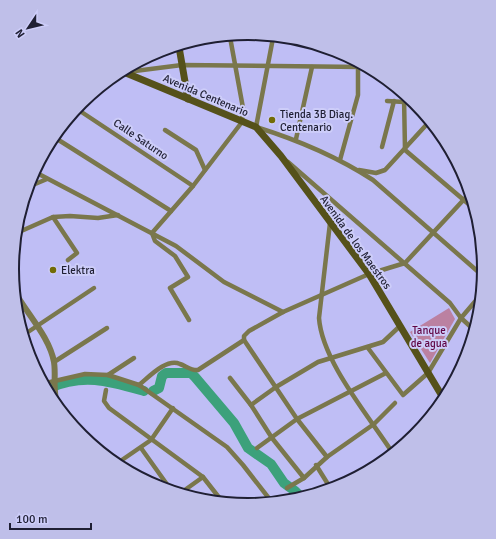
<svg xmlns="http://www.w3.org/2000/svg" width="496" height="539" font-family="Signika,sans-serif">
<rect width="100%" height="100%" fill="#bfbef5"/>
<path fill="#bb81a1" d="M449,308L455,319L430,363L410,332Z"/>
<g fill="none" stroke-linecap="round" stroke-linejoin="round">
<g stroke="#3ca17b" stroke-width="10">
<path d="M49,388C84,373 109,381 144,391"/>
<path d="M153,391L159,388L162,376L166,373H191L195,377L234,423L248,448L271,464L284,483L295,491L299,495"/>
</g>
<g stroke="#7a774c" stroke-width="4.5">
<path d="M273,38L256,127C298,140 336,156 373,180L483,276"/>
<path d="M127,72L182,65L361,67"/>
<path d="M404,96L405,150L472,207"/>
<path d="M387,101L404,102"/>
<path d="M77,109L193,186"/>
<path d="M165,130L196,150L205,170"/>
<path d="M57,139L171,211"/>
<path d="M296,139L312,67"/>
<path d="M382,147L394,101"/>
<path d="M340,160L358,95V67"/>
<path d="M288,162L450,303L461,318L472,328"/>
<path d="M359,170L376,173L385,170L428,123"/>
<path d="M35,172L176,246L224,282L283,312"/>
<path d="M28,187L47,179"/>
<path d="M53,217L77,253L68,260"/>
<path d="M330,223L319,318C322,361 368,415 392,452"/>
<path d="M19,232L53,217L70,216L98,218L118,215"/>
<path d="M189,320L170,288L188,277L175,256L155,241L152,233L193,186L242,122L243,108L230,37"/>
<path d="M25,334L94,288"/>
<path d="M244,340L297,419L327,457"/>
<path d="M368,348L403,395L428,373L461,318L478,298"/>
<path d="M54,362L107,328"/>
<path d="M108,375L134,358"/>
<path d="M230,378L251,405L272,438L304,478"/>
<path d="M46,383L85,374L108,375L139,385L227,447L243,465L271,501"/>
<path d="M139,385C149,377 166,358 180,364C186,366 192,371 198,370L244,340V336L249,331L283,312L369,274L405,263L469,194"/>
<path d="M106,390L104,401L109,408L203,477L221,500"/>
<path d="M251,405L276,387L318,362L383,342L400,326"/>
<path d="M141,448L171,490"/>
<path d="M257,448L297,419L386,373"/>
<path d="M119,462L151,440L173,408"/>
<path d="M316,465L331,489"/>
<path d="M287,488L304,478L327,457L374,424L395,403"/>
<path d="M182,492L203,477"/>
</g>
<g stroke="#7a774c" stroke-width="6">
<path d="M18,297C30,317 50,339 54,362C56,375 53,387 56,399"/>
<path d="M65,413L83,437"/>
</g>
<g stroke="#55511a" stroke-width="7">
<path d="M179,47L188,99"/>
<path d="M126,73L256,127L281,156L369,274L442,396"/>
</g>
</g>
<g fill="#726b06" stroke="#cdcdf9" stroke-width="1.5">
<circle cx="272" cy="120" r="4"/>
<circle cx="53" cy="270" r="4"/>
</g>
<g text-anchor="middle" stroke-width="4" stroke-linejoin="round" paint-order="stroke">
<g font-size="11" fill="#1f1f33" stroke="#cdcdf9">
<text transform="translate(206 95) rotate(23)" y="4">Avenida Centenario</text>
<text transform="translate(141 139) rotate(34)" y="4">Calle Saturno</text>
<text transform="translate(356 242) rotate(54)" y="4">Avenida de los Maestros</text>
</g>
<g font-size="11" fill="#1f1f33" stroke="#cdcdf9" text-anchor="start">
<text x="280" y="118">Tienda 3B Diag.<tspan x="280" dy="13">Centenario</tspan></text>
<text x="61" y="274">Elektra</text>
</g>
<g font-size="11" fill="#600544" stroke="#cdcdf9">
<text x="429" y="334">Tanque<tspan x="429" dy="13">de agua</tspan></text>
</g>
</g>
<path d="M0 0H496V539H0ZM19 269a229 229 0 1 1 458 0a229 229 0 1 1-458 0Z" fill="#bfbfe9" fill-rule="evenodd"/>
<path fill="none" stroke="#1f1f33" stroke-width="2" d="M19 269a229 229 0 1 1 458 0a229 229 0 1 1-458 0Z"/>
<g transform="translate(28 28) rotate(235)" stroke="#cdcdf9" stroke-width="3" paint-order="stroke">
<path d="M0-3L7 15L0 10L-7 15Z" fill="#1f1f33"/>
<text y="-6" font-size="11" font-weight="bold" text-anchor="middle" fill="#1f1f33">N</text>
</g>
<path d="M10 523v6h81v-6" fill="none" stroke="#1f1f33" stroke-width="2"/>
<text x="16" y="523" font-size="12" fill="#1f1f33" stroke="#cdcdf9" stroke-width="3" paint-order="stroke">100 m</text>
</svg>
